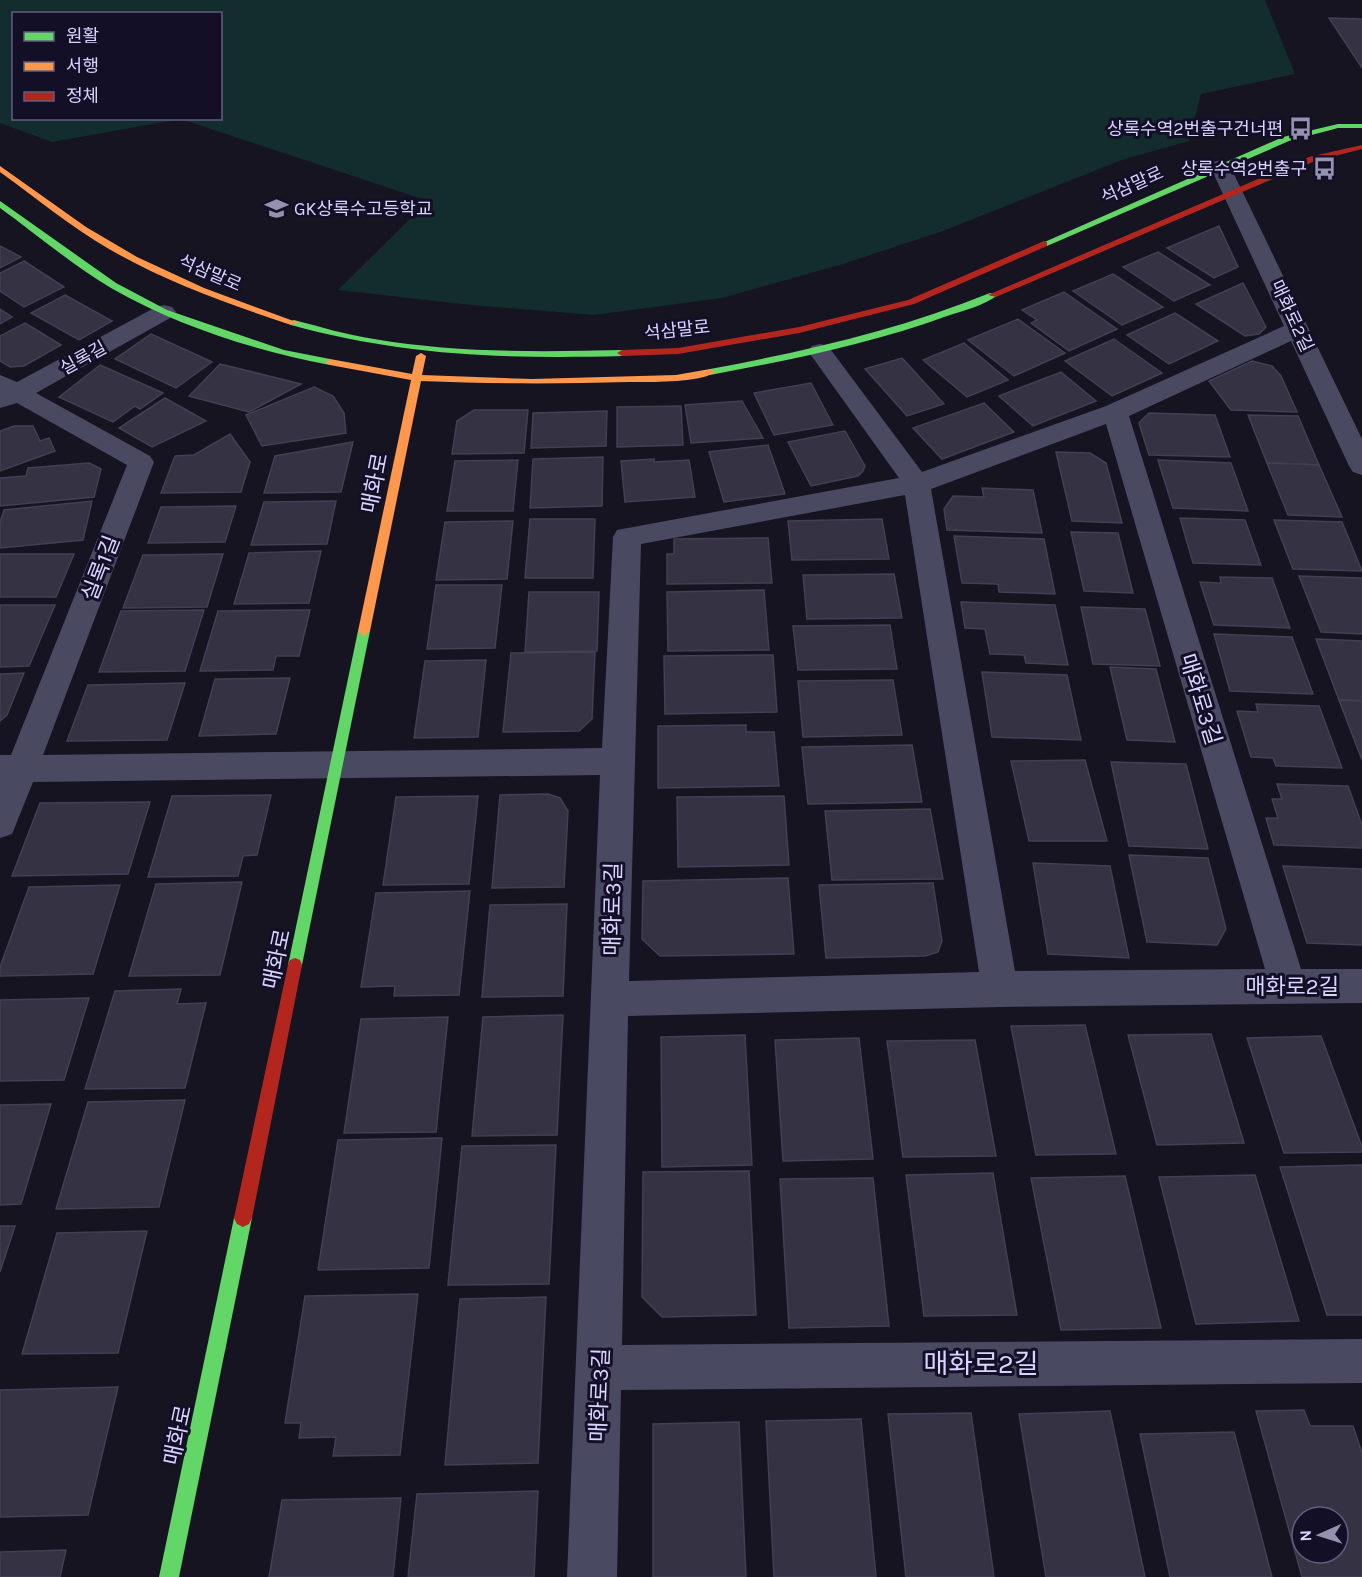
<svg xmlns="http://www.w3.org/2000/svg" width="1362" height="1577" font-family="Karla,'Noto Sans KR',sans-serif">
<rect width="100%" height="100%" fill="#161421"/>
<path fill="#132c2d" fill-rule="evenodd" d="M0,0H1265L1295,74L1201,94L1189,141L1122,160L943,231L843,264L722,298L594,315L471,305L338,290L428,201L181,119L52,142L0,123ZM14,14H220V118H14Z"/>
<g fill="#343243" stroke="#433f54" stroke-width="1.5" fill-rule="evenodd">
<path d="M1329,18L1362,19V68Z"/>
<path d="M1219,226L1238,267L1214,278L1167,248Z"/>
<path d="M0,246L21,257L0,268Z"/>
<path d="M1158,252L1210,285L1174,301L1123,267Z"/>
<path d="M24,261L64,287L24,307L0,291V273Z"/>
<path d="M1113,274L1163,307L1122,325L1073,291Z"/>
<path d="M1243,283L1266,327L1259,334L1245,336L1196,304Z"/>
<path d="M1064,292L1117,329L1069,351L1031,323L1037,320L1022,310Z"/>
<path d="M65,295L112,321L79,340L31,313Z"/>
<path d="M0,309L12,317L0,324Z"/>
<path d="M1175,313L1218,341L1169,364L1127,335Z"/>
<path d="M1018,319L1065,353L1014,376L968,340Z"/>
<path d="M25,323L61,345L24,366L10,367L0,361V336Z"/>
<path d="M151,334L212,362L176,388L115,359Z"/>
<path d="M1114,339L1162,373L1112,396L1065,361Z"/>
<path d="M964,343L1008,380L967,397L923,360Z"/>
<path d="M902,358L944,404L907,416L865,369Z"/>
<path d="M1252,361L1272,366L1281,376L1297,412L1231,410L1209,381Z"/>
<path d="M220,364L301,384L249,412L189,396Z"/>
<path d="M100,365L163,393L140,409L135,406L113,422L59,397Z"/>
<path d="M1061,372L1096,401L1033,426L999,396Z"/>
<path d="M811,383L833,425L774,435L754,393Z"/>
<path d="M314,387L333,396L344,413L346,433L262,446L246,415Z"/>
<path d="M165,398L206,421L152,447L119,428Z"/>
<path d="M742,401L763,438L691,443L685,405Z"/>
<path d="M984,403L1014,432L942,459L913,428Z"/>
<path d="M681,406L683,445L617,447V407Z"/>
<path d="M474,410H528L524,453L452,454L457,421Z"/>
<path d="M607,411L606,446L531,448L533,413Z"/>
<path d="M1149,413L1215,415L1230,457L1149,455L1139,423Z"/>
<path d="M1248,415L1298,416L1319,465L1267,463Z"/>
<path d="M14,426H33L40,441L49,438L55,451L0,471V431Z"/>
<path d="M845,431L865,466L863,471L858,476L811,486L788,442Z"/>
<path d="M230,434L250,462L241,492L161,493L175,456L194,455Z"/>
<path d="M353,442L341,492L264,493L275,456Z"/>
<path d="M768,445L785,494L724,502L709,452Z"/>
<path d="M1056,452L1090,453L1106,463L1122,523L1072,521Z"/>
<path d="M603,457L602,506L530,508L533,459Z"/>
<path d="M654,459V462L689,460L695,497L625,502L621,461Z"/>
<path d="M518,460L513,511H447L455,461Z"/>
<path d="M1158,460L1231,463L1248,511L1173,508Z"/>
<path d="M89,463L101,469L94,497L0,506V478L26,476L28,468Z"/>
<path d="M1267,463L1319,465L1342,517L1288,515Z"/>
<path d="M982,488L1033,490L1042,533L947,530L944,509L953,496L984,497Z"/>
<path d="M92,501L83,540L0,548V522L4,510Z"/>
<path d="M336,501L327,544L251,545L264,502Z"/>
<path d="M236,506L225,542L148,543L161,507Z"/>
<path d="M1180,518L1245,520L1261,565L1193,563Z"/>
<path d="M530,519H595L593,578H525Z"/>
<path d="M882,519L889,559L792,560L788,521Z"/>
<path d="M1274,520L1342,522L1362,571L1293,569Z"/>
<path d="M513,521L507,579L436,580L445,522Z"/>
<path d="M1071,532L1118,533L1133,593L1084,591Z"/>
<path d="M954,536L1044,539L1055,594L999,592L998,584L962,583Z"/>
<path d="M768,538L772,583L667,584V554H674V539Z"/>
<path d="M321,551L309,603L234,604L249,553Z"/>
<path d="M0,554H74L56,597H0Z"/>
<path d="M223,554L207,607L123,608L143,555Z"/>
<path d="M894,574L902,618L807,619L803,575Z"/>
<path d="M1299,576L1362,578V634L1321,632Z"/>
<path d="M1220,577L1272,578L1290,628L1214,625L1200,582L1221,583Z"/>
<path d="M436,585H502L495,648L427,649Z"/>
<path d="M764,590L769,650L668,651L667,592Z"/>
<path d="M529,592H599L597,651L525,652Z"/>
<path d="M961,602L1055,605L1068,665L1026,663L1024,655L990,654L985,629L965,628Z"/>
<path d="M0,605H55L29,666L0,667Z"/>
<path d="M1081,607L1145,609L1160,666L1093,664Z"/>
<path d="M204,610L185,671L99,672L121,611Z"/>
<path d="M310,610L299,656H276L273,670L200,671L218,611Z"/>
<path d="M890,625L897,669L798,670L793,626Z"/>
<path d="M1214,634L1292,637L1313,694L1230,691Z"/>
<path d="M1316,639L1362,641V701L1339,700Z"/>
<path d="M595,652L592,719L579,731L503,732L511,653Z"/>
<path d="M773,655L777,712L665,714L664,656Z"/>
<path d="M486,660L478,737L414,738L425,661Z"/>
<path d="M1110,667L1156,669L1175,742L1127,740Z"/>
<path d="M982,672L1067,675L1081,740L992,737Z"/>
<path d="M24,673L7,715L0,721V674Z"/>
<path d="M290,678L276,734L199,736L215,679Z"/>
<path d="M893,680L902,735L803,737L798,681Z"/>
<path d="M185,683L167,740L67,741L88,685Z"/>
<path d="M1339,700L1362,701V760Z"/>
<path d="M1256,704L1319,706L1342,768L1276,766L1273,758L1251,757L1237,711L1258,712Z"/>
<path d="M746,725V732H774L779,786L658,788V726Z"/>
<path d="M912,745L922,802L808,804L802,747Z"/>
<path d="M1085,760L1107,841H1029L1011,761Z"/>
<path d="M1111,762L1186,764L1208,849L1129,846Z"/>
<path d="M1277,784L1348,786L1362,825V848L1274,845L1266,818H1278L1272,799H1282Z"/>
<path d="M548,794L560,798L568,811L564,887L492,888L500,795Z"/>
<path d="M271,795L257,855L243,856L238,876L148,877L172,796Z"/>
<path d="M478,796L469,884L383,885L396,797Z"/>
<path d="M784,796L789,865L678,867L677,797Z"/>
<path d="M150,802L128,874L12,876L40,803Z"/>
<path d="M930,809L943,879L832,880L825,811Z"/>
<path d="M1129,855L1208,858L1226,929L1217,945L1147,942Z"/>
<path d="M1033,863L1110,866L1129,958L1048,954Z"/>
<path d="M1283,866L1362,869V945L1307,943Z"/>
<path d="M788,878L794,954L660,956L642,939L643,881Z"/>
<path d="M242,882L220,975L129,976L156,884Z"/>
<path d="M933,883L942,941L938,952L925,956L826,958L819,885Z"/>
<path d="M120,885L93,974L0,976V967L29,887Z"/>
<path d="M470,891L459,995L394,996L395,986L361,987L376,893Z"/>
<path d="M567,904L563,996L482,997L490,905Z"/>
<path d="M181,989L177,1004L206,1003L185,1088L85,1089L115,991Z"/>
<path d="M89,998L64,1080L0,1081V1000Z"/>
<path d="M563,1015L557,1135L472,1136L483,1017Z"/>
<path d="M448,1017L436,1132L344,1133L361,1019Z"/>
<path d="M1085,1025L1116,1154L1036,1155L1011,1026Z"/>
<path d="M1211,1034L1244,1143L1157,1145L1128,1035Z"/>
<path d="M745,1035L752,1165L662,1167L661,1037Z"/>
<path d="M1321,1036L1362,1147V1152L1284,1153L1247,1038Z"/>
<path d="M859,1038L873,1159L783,1161L775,1040Z"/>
<path d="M975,1040L996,1156L903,1157L887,1041Z"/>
<path d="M185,1100L159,1207L56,1209L88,1102Z"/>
<path d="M51,1104L21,1204L0,1205V1105Z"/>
<path d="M442,1138L429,1268L318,1270L338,1140Z"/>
<path d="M556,1145L549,1284L448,1285L462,1146Z"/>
<path d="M1362,1165V1315H1327L1280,1167Z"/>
<path d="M749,1171L756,1315L662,1317L642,1297L643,1172Z"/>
<path d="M993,1173L1017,1315L924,1316L906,1175Z"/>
<path d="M1255,1175L1299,1321L1196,1324L1159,1177Z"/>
<path d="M1125,1176L1161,1328L1061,1330L1031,1178Z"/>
<path d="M873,1178L889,1326L789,1328L780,1179Z"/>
<path d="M0,1226H15L0,1272Z"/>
<path d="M147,1231L118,1353L22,1354L57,1233Z"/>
<path d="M418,1294L400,1455L333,1456L336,1437L299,1438L301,1423H285L305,1296Z"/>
<path d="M546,1297L538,1463L445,1465L460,1299Z"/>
<path d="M118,1387L88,1515L0,1517V1390Z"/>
<path d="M1304,1410L1310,1426H1353L1362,1453V1577H1302L1256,1411ZM1302,1517H1338V1553H1302Z"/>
<path d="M1110,1411L1145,1577H1046L1019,1414Z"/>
<path d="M971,1413L994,1577H906L888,1414Z"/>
<path d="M861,1419L876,1577H774L766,1421Z"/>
<path d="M739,1422L746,1577H653V1424Z"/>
<path d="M1234,1432L1272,1577H1170L1140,1434Z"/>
<path d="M538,1491L534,1577H408L417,1494Z"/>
<path d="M401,1498L393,1577H269L282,1500Z"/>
<path d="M66,1550L60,1577H0V1552Z"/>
</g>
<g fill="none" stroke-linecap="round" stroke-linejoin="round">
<path fill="#4a4962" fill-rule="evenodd" d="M1220,160L1227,162L1230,166L1362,439V475L1353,472L1349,466L1291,341L1129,416L1301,969H1362V1003L1000,1007L628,1016L622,1345L1362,1339V1383L621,1390L617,1577H567L600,775L33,782L12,834L0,838V755H11L127,465L17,403L0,408V375L17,382L156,307L164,305L172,307L176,312L172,317L36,393L150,456L154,462L43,755L602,748L613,537L617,530L899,478L808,351L812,346L820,344L828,346L922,472L1106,406L1284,326L1210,166L1213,162ZM1106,424L1265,969L1015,971L931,489ZM905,495L979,972L629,981L641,544Z"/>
<g fill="#63d668" fill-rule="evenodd">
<path d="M1338,124H1362V128H1338L1289,141L1047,246L1040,244L1283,137Z"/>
<path d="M0,201L116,283L167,310L284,350L330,359L335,362L330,365C256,351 177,326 111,288C74,266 36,234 0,208Z"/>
<path d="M990,293L998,295C985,305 963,311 947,316C870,344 790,360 710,375L705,372L710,369C806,351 899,330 990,293Z"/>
<path d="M294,320C321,327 347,335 374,339C456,353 539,352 622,350L627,353L622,356C506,359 403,356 291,325V321Z"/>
<path d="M364,626L370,631L302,965L300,970L295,972L290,970L288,965L358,631Z"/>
<path d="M243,1209L249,1212L252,1218L179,1577H159L234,1218L237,1212Z"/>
</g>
<g fill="#ff974d" fill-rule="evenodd">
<path d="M0,166L86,227L137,257L204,288L299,323L291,325C228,304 166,282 109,249C70,226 36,198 0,172Z"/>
<path d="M421,353L426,356L422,375L532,379L676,375L710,369L715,372C701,383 648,382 629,382C559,384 490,384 421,381L370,631L364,636L358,631L411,380L330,365L325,362L330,359L412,374L416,356Z"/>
</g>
<g fill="#b3261e" fill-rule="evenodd">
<path d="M1362,145V149L1315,161L996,297L988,295L1309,157Z"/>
<path d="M1044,241L1047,242V246L914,304L799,333L678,354L622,356L617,353L622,350L678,348L799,327L908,300Z"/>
<path d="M295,958L300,960L302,965L252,1218L249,1224L243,1227L237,1224L234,1218L288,965L290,960Z"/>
</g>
</g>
<defs>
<symbol id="bus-bare" viewBox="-9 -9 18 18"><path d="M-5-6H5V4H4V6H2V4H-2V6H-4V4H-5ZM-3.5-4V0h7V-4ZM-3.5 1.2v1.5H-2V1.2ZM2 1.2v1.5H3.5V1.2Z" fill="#9591b1" stroke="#130f26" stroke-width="2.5" paint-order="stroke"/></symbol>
<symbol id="school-bare" viewBox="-9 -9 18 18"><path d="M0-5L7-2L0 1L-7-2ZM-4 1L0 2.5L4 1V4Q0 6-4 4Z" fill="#9591b1" stroke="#130f26" stroke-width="2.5" paint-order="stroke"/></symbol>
</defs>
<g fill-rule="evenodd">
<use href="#bus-bare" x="1284" y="112" width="33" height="33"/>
<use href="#bus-bare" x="1308" y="152" width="33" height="33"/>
<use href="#school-bare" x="260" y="192" width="33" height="33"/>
</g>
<g text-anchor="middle" stroke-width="6" stroke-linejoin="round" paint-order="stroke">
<g font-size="18" fill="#d9d4ff" stroke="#130f26" text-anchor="end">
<text x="1283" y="135">상록수역2번출구건너편</text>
<text x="1307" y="175">상록수역2번출구</text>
<text x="294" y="215" text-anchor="start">GK상록수고등학교</text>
</g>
<g font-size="18" fill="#d9d4ff" stroke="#130f26">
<text transform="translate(1132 185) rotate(-24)" y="6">석삼말로</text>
<text transform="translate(210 273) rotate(23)" y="6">석삼말로</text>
<text transform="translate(1292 316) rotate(65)" y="6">매화로2길</text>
<text transform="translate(677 330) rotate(-6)" y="6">석삼말로</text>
<text transform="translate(83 358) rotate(-29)" y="6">실록길</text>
</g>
<g font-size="22" fill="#d9d4ff" stroke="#130f26">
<text transform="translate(374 483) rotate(-79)" y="8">매화로</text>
<text transform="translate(100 568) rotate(-69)" y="8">실록1길</text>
<text transform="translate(1201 699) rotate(73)" y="8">매화로3길</text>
<text transform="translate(612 909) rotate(-89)" y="8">매화로3길</text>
<text transform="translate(276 959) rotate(-78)" y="8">매화로</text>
<text x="1292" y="994">매화로2길</text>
<text transform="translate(599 1395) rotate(-88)" y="8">매화로3길</text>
<text transform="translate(177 1435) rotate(-78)" y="8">매화로</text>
</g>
<g font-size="27" fill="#d9d4ff" stroke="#130f26">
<text x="981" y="1373">매화로2길</text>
</g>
</g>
<rect x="12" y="12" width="210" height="108" fill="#130f26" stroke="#625e7d" stroke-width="1.5"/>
<rect x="24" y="32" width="30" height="9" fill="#63d668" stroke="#625e7d" stroke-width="1.5"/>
<text x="66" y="42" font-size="18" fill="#d9d4ff">원활</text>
<rect x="24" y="62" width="30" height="9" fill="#ff974d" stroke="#625e7d" stroke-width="1.5"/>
<text x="66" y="72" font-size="18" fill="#d9d4ff">서행</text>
<rect x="24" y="92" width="30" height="9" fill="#b3261e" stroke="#625e7d" stroke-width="1.5"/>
<text x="66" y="102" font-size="18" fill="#d9d4ff">정체</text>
<g transform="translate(1320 1535) rotate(267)"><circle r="28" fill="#130f26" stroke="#625e7d" stroke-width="1.5"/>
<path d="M0-4.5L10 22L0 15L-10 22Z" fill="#9591b1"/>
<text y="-9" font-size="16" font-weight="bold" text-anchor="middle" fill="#d9d4ff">N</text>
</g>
</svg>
